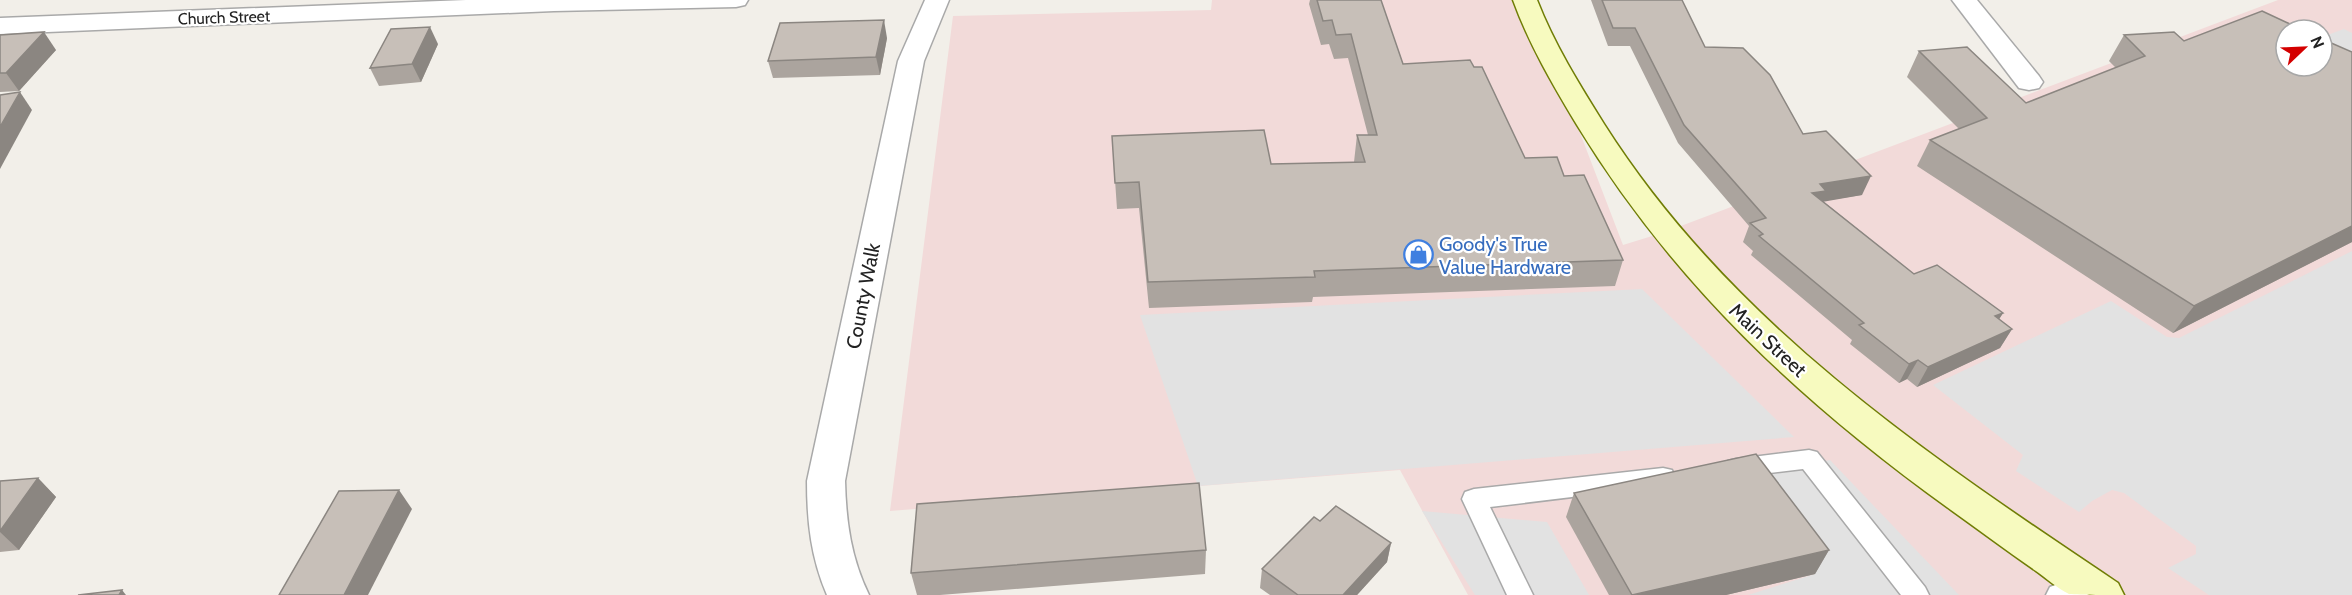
<svg xmlns="http://www.w3.org/2000/svg" width="2352" height="595" font-family="Cabin,sans-serif">
<rect width="100%" height="100%" fill="#f2efe9"/>
<path fill="#f2dad9" fill-rule="evenodd" d="M1212,0H1529L1623,245L1665,232L2278,0H2352V595H1468L1400,470L890,511L953,16L1211,10ZM2286,30H2322V66H2286Z"/>
<g fill="#e2e2e2">
<path d="M2344,29L2352,33V84L2322,66V37Z"/>
<path d="M2352,251V595H2209L2168,568L2196,554V546L2124,493L2112,490L2092,501L2079,512L2016,471L2023,455L1933,385L2111,301L2167,337L2179,338Z"/>
<path d="M1642,289L1794,437L1198,486L1140,315Z"/>
<path d="M1830,460L1959,595H1748L1815,574L1744,478Z"/>
<path d="M1422,511L1547,522L1589,595H1475Z"/>
</g>
<g fill="none" stroke-linecap="round" stroke-linejoin="round">
<defs>
<g id="service">
<path d="M1809,450L1817,452L1925,587L1929,595H1901L1803,469L1736,477L1728,475L1724,468L1728,461L1736,459Z"/>
<path d="M1663,468L1672,470L1675,477L1672,484L1663,486L1490,507L1533,595H1507L1462,499L1465,492L1474,489Z"/>
<path d="M2086,573L2095,576L2099,584L2095,592L2087,595H2046L2050,587Z"/>
</g>
<g id="minor">
<path d="M466,0H748L745,5L736,7L554,11L0,34V18Z"/>
<path d="M925,0H949L924,61L845,481C846,522 851,558 869,595H827C811,558 807,522 807,481L898,61Z"/>
<path d="M1952,0H1977L2039,76L2043,82L2039,88L2029,90L2019,88Z"/>
</g>
<path id="secondary" d="M1513,0H1537C1554,44 1579,84 1604,124C1731,324 1924,453 2118,583L2124,595C2111,595 2080,595 2069,594C2058,589 2046,578 2036,571C2007,551 1979,530 1951,510C1801,402 1674,284 1577,125C1553,85 1529,44 1513,0Z"/>
</defs>
<use href="#service" stroke="#a9a9a9" stroke-width="3"/>
<use href="#minor" stroke="#a9a9a9" stroke-width="3"/>
<use href="#secondary" stroke="#707d05" stroke-width="3"/>
<use href="#service" fill="#fff" fill-rule="evenodd"/>
<use href="#minor" fill="#fff" fill-rule="evenodd"/>
<use href="#secondary" fill="#f7fabf" fill-rule="evenodd"/>
</g>
<g fill="#aba49e">
<path d="M1310,0H1381L1403,64L1474,67L1525,158L1564,176L1623,260L1615,286L1313,297L1312,302L1149,308L1139,208L1117,209L1112,136L1271,164L1354,162L1357,135H1368L1348,58L1334,59L1329,44L1321,45L1309,4Z"/>
<path d="M1591,0H1682L1705,47L1803,134L1862,195L1823,201L1914,274L2003,313L1999,319L2012,329L2000,348L1917,387L1907,379L1899,383L1850,344L1852,340L1751,255L1753,251L1743,242L1749,226L1678,143L1630,46H1608Z"/>
<path d="M0,35L56,50L19,91L0,92Z"/>
<path d="M2124,35L2184,41L2352,52V242L2173,333L1917,166L1930,140L1959,129L1907,77L1919,51L2026,103L2116,68L2109,61Z"/>
<path d="M887,38L880,75L773,78L768,61Z"/>
<path d="M438,44L421,82L379,86L370,68Z"/>
<path d="M38,478L56,497L19,550L0,552V481Z"/>
<path d="M1574,493L1829,550L1815,574L1726,595H1609L1566,517Z"/>
<path d="M1320,521L1391,543L1387,562L1357,595H1270L1260,588L1262,569Z"/>
<path d="M1206,550L1205,574L940,595H917L911,573Z"/>
</g>
<g fill="#8b8681">
<path d="M884,20L887,38L880,75L876,57Z"/>
<path d="M430,27L438,44L421,82L412,64Z"/>
<path d="M44,32L56,50L19,91L6,73Z"/>
<path d="M20,92L32,110L0,169V127Z"/>
<path d="M1871,176L1862,195L1822,202L1812,193L1820,184Z"/>
<path d="M2352,226V242L2173,333L2194,306Z"/>
<path d="M2003,313L1991,332L1995,316Z"/>
<path d="M2012,329L2000,348L1917,387L1928,367Z"/>
<path d="M1918,360L1907,379L1899,383L1909,364Z"/>
<path d="M38,478L56,497L19,550L0,532V531Z"/>
<path d="M399,490L412,509L368,595H344Z"/>
<path d="M1391,543L1387,562L1357,595H1343Z"/>
<path d="M1829,550L1815,574L1726,595H1633Z"/>
<path d="M122,590L126,595H119Z"/>
</g>
<g fill="#c7bfb8" stroke="#8b8681" stroke-width="1.5">
<path d="M1317,0H1381L1403,64L1470,60L1474,67H1482L1525,158L1557,157L1564,176L1584,175L1623,260L1314,271L1315,277L1148,282L1139,182L1115,183L1112,136L1264,130L1271,164L1365,162L1357,135H1377L1351,34L1336,35L1332,20L1323,21Z"/>
<path d="M1602,0H1682L1705,47L1743,48L1770,75L1803,134L1826,131L1871,176L1820,184L1826,191L1812,193L1914,274L1937,265L2003,313L1995,316L2012,329L1928,367L1918,360L1909,364L1859,325L1864,323L1759,236L1763,234L1750,223L1766,218L1684,125L1635,28H1613Z"/>
<path d="M2262,11L2303,30H2286V66H2322V39L2352,52V226L2194,306L1930,140L1987,118L1919,51L1967,47L2026,103L2145,56L2124,35L2174,32L2184,41Z"/>
<path d="M884,20L876,57L768,61L780,23Z"/>
<path d="M430,27L412,64L370,68L391,29Z"/>
<path d="M44,32L6,73H0V35Z"/>
<path d="M20,92L0,127V95Z"/>
<path d="M1756,454L1829,550L1632,595L1574,493Z"/>
<path d="M38,478L0,531V481Z"/>
<path d="M1199,483L1206,550L911,573L917,504Z"/>
<path d="M399,490L344,595H279L339,491Z"/>
<path d="M1336,506L1391,543L1343,595H1298L1262,569L1314,517L1320,521Z"/>
<path d="M122,590L119,595H78Z"/>
</g>
<defs>
<symbol id="shop-ring" viewBox="-11 -11 22 22"><circle r="9.5" fill="#fff" stroke="#3f7fe0" stroke-width="1.5"/><path d="M-5-2.5h2.3a2.7 3.5 0 0 1 5.4 0H5L5.5 6h-11ZM-1.5-2.5h3a1.5 2.3 0 0 0-3 0Z" fill="#3f7fe0"/></symbol>
</defs>
<g fill-rule="evenodd">
<use href="#shop-ring" x="1402" y="238" width="33" height="33"/>
</g>
<g text-anchor="middle" stroke-width="4.5" stroke-linejoin="round" paint-order="stroke">
<g font-size="16" fill="#222" stroke="#fff">
<text transform="translate(224 17) rotate(-2)" y="6">Church Street</text>
</g>
<g font-size="20" fill="#366cbe" stroke="#fff" text-anchor="start">
<text x="1439" y="251">Goody's True<tspan x="1439" dy="23">Value Hardware</tspan></text>
</g>
<g font-size="20" fill="#222" stroke="#fff">
<text transform="translate(863 296) rotate(-79)" y="7">County Walk</text>
<text transform="translate(1768 340) rotate(43)" y="7">Main Street</text>
</g>
</g>
<g transform="translate(2304 48) rotate(67)"><circle r="28" fill="#ffffff" stroke="#a7a7a7" stroke-width="1.5"/>
<path d="M0-4.5L10 22L0 15L-10 22Z" fill="#d40000"/>
<text y="-9" font-size="16" font-weight="bold" text-anchor="middle" fill="#222222">N</text>
</g>
</svg>
